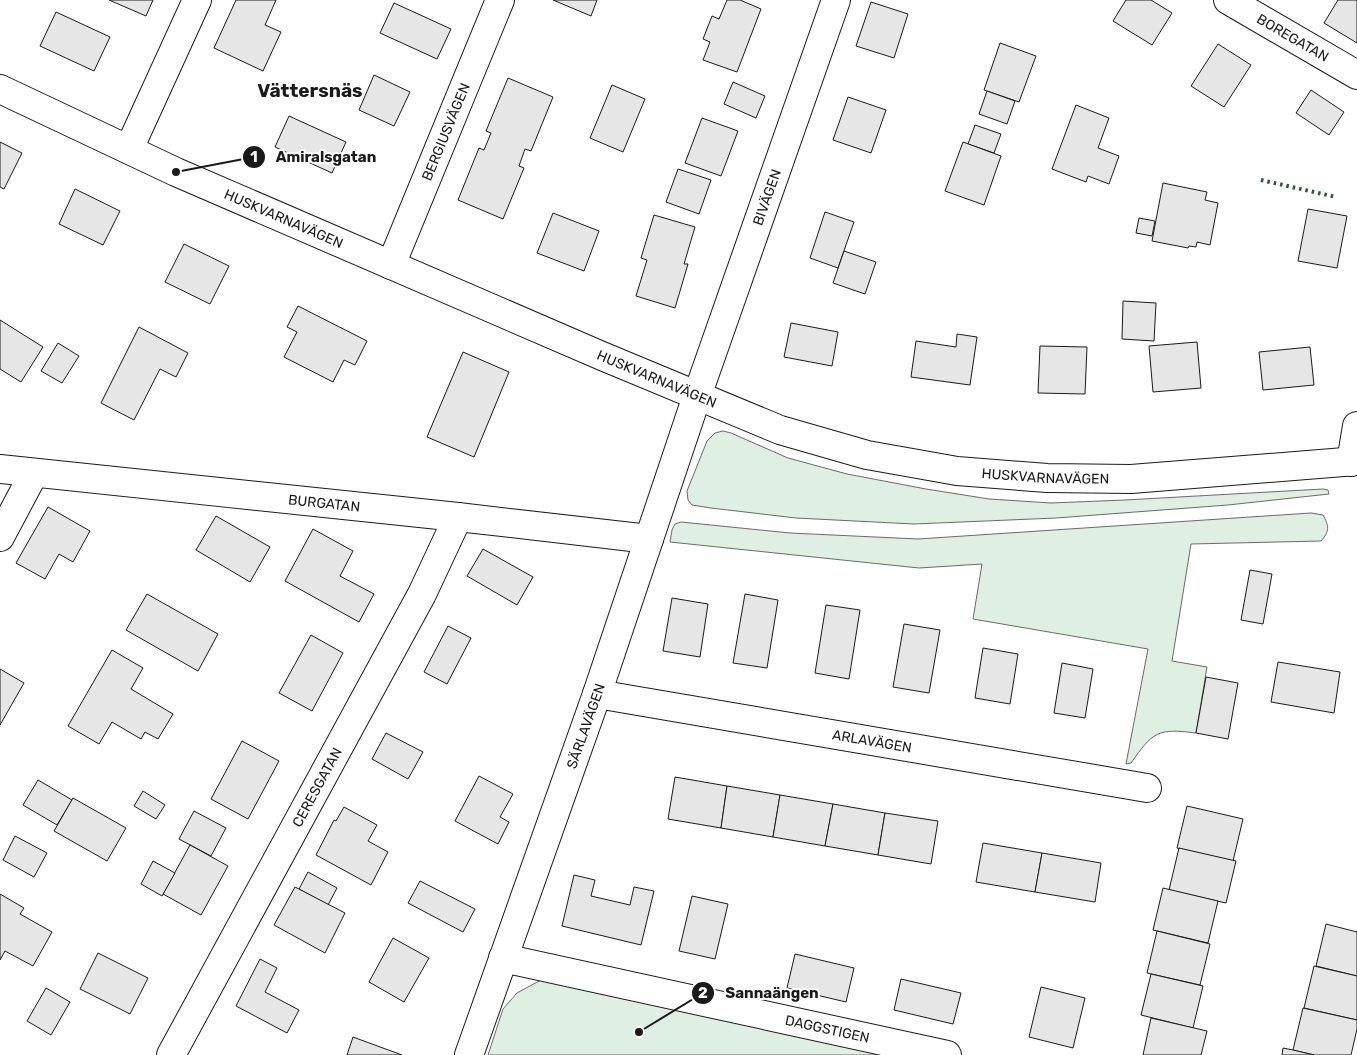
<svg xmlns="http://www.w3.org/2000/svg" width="1357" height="1055" font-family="Rubik,sans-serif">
<rect width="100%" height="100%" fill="#fff"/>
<g fill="#e0efe3" stroke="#6a6a6a">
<path d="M723,431L731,433L788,458L847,474L926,489L989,499L1051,503L1125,500L1323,489L1328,490L1329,494L1228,505L1056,518L914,524L796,518L711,508L692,505L688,500L687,491L707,441L715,433Z"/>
<path d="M1311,513L1323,515C1329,526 1330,531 1321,541L1191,544L1172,661L1207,667L1196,733C1157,728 1153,732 1131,763L1126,764L1148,649L973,619L982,564L919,568L670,542L672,530L675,524L681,522L790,533L918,539Z"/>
<path d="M541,980L891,1055H488L503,1009L517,993Z"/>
</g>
<g fill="#e6e6e6" stroke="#1a1a1a">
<path d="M109,0H153L146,16Z"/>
<path d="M236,0H276L265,25L281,32L263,71L214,48Z"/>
<path d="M553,0H597L591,16Z"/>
<path d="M727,0H740L761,9L737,72L703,60L710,42L703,39L712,16L719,19Z"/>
<path d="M1126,0H1151L1172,13L1152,45L1113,21Z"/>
<path d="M1338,0H1357V43L1324,23Z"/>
<path d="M871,2L908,14L894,58L856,46Z"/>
<path d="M394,3L451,29L437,59L380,33Z"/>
<path d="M56,12L110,37L94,71L40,46Z"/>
<path d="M1000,43L1036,56L1019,102L984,90Z"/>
<path d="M1218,44L1251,65L1224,107L1191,86Z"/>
<path d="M374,75L410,92L394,126L359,110Z"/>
<path d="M508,78L553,97L531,151L525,149L519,166L524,168L503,219L458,200L479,148L484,150L491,133L486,131Z"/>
<path d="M733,82L765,96L756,118L724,104Z"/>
<path d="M612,85L645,99L623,152L590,138Z"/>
<path d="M1311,90L1344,112L1329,135L1296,113Z"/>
<path d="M987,91L1015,101L1007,124L979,114Z"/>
<path d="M848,97L886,110L871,153L833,140Z"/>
<path d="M1076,105L1109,118L1098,148L1119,156L1109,184L1088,176L1086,182L1052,169Z"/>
<path d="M289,116L346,142L332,173L275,147Z"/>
<path d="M702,118L738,131L721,176L685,163Z"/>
<path d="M975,125L1001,134L994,153L968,144Z"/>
<path d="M0,142L22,153L4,189L0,187Z"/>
<path d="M963,142L1001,156L984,205L945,191Z"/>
<path d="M678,169L711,180L699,214L666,202Z"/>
<path d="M1163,183L1207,192L1205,200L1218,203L1210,245L1197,242L1196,247L1189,246L1188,248L1152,241Z"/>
<path d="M75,189L120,211L103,245L59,224Z"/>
<path d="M1308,209L1347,216L1337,268L1298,261Z"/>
<path d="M825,212L854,222L838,268L810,258Z"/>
<path d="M553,213L599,231L584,271L537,253Z"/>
<path d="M654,215L695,227L684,264H688L675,308L636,296L647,260L641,258Z"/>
<path d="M1139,218L1155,221L1152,236L1136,233Z"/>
<path d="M184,244L229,266L210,304L165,282Z"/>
<path d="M844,251L876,262L865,294L833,283Z"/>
<path d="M1123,301L1156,303L1154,341L1122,339Z"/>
<path d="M298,306L367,341L355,365L344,360L333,382L284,357L297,332L287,327Z"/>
<path d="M0,320L43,347L21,382L0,369Z"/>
<path d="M791,323L838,332L832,366L784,357Z"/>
<path d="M139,327L188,353L176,377L160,369L134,420L101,403Z"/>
<path d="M957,334L977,337L970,385L911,377L916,341L956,347Z"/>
<path d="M1197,342L1201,388L1153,392L1149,346Z"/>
<path d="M58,343L79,356L62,383L41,371Z"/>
<path d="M1040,346L1087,347L1085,394L1038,393Z"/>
<path d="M1310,347L1314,385L1263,390L1259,352Z"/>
<path d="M463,352L509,372L474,457L427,437Z"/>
<path d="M48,507L90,531L73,562L59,554L45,579L16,563Z"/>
<path d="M216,516L270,547L250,582L196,550Z"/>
<path d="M313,529L353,551L340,576L374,594L359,622L285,581Z"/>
<path d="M483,549L533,577L517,605L467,576Z"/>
<path d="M1250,570L1272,574L1263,624L1241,620Z"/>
<path d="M147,594L218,634L198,671L126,630Z"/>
<path d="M745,594L778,600L767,668L733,663Z"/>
<path d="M672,598L708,604L700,657L663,651Z"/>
<path d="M826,605L860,610L849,679L815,673Z"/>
<path d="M904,624L940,630L929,693L893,687Z"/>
<path d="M448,626L471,638L447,684L424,672Z"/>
<path d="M311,635L343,653L312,711L279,693Z"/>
<path d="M983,648L1018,654L1010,704L975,698Z"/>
<path d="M112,650L143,668L131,689L173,714L158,739L145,732L141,739L112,722L99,744L68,726Z"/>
<path d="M1278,662L1340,672L1334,713L1271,702Z"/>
<path d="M1062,663L1093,669L1085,718L1054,713Z"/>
<path d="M0,669L24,683L0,725Z"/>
<path d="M1206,677L1238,683L1228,739L1196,733Z"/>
<path d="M386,733L423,752L408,779L372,759Z"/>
<path d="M242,741L279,761L248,819L211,799Z"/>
<path d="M479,776L513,794L500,817L509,822L498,844L455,821Z"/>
<path d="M675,777L727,786L721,828L668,819Z"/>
<path d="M38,780L72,800L57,825L23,805Z"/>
<path d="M727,786L780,795L773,837L721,828Z"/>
<path d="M143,791L165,805L156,819L134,806Z"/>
<path d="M780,795L833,804L825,846L773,837Z"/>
<path d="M73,798L126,828L107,861L54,831Z"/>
<path d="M833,804L885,813L878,855L825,846Z"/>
<path d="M1187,806L1243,819L1233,861L1177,848Z"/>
<path d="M344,807L377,825L368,841L388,852L371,885L316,855L334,820L336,821Z"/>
<path d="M194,811L226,828L211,856L179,839Z"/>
<path d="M885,813L938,821L931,864L878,855Z"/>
<path d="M15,836L47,853L34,877L3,860Z"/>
<path d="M983,843L1042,853L1035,892L976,882Z"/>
<path d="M190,845L228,866L201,915L163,894Z"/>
<path d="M1179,848L1236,861L1226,903L1169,890Z"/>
<path d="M1042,853L1101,863L1095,902L1035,892Z"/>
<path d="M153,861L175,873L162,896L141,884Z"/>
<path d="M308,872L337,888L328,905L299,889Z"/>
<path d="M574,875L595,880L591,896L630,905L634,887L654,891L641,945L562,926Z"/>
<path d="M420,881L475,909L463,932L408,903Z"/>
<path d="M295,887L345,913L325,953L274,925Z"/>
<path d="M1163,888L1218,901L1208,943L1153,930Z"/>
<path d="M0,894L24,908L20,914L52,932L33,966L5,951L0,960Z"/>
<path d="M692,896L728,904L715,959L679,951Z"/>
<path d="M1326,924L1357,932V976L1316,966Z"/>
<path d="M1157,931L1210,944L1200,985L1147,973Z"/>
<path d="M393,938L429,958L404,1002L369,982Z"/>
<path d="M98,953L148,978L130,1014L80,989Z"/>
<path d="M795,954L854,968L846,1002L787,988Z"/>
<path d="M260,959L277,968L265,992L299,1010L287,1033L236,1006Z"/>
<path d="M1314,966L1357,976V1020L1304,1008Z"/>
<path d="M1151,974L1203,986L1193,1028L1141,1015Z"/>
<path d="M901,979L961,993L953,1024L894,1010Z"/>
<path d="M1041,987L1085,998L1073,1048L1029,1037Z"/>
<path d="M46,988L70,1002L51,1035L27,1021Z"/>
<path d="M1303,1008L1357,1020V1029L1351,1055H1314L1293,1050Z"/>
<path d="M1151,1018L1207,1031L1201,1055H1143Z"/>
<path d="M353,1037L402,1055H347Z"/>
<path d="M1283,1048L1293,1050L1314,1055H1282Z"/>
</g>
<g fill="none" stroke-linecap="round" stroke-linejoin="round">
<defs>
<g id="minor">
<path id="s1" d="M1228,0L1357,75"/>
<path id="s2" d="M0,89L176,172L602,356L780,430L867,455L957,471L1047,478L1131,479L1357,461"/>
<path d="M129,149L197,0"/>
<path id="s3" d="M391,265L500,0"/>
<path d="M1351,462L1357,426"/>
<path id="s4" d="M0,469L458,517L649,539"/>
<path d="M0,537L34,473"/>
<path id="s5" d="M597,694L1147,788"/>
<path id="s6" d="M503,958L947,1055"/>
<path id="s7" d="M171,1055L422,594L458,517"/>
<path id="s8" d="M469,1055L597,694L697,396L836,0"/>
</g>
</defs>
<use href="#minor" stroke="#1a1a1a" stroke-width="30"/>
<use href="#minor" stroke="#fff" stroke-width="28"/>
<path stroke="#2b5a34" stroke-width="4" stroke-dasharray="2.5 4" stroke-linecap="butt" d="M1261,180L1336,197"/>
</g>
<g text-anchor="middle" stroke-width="4" stroke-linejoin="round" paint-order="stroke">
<g font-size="14" fill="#1a1a1a" stroke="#fff">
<text dy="5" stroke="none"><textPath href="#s1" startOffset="75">BOREGATAN</textPath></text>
<text dy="5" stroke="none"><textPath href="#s3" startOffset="144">BERGIUSVÄGEN</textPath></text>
<text dy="5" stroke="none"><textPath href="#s8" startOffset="908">BIVÄGEN</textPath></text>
<text dy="5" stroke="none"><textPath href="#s2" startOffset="312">HUSKVARNAVÄGEN</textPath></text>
<text dy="5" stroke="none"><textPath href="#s2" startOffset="718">HUSKVARNAVÄGEN</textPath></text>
<text dy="5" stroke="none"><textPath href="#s2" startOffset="1122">HUSKVARNAVÄGEN</textPath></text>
<text dy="5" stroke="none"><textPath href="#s4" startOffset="326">BURGATAN</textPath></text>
<text dy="5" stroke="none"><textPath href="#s8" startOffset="349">SÄRLAVÄGEN</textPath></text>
<text dy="5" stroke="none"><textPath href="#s5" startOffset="279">ARLAVÄGEN</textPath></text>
<text dy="5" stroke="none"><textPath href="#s7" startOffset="305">CERESGATAN</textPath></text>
<text dy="5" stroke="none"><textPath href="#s6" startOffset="332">DAGGSTIGEN</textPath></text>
</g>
<g font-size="19" font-weight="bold" fill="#1a1a1a" stroke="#fff">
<text x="310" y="97">Vättersnäs</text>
</g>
</g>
<path fill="none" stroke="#1a1a1a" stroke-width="2" d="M176 172L254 157M639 1032L703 993"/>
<g fill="#1a1a1a" stroke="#fff" stroke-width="2">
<circle cx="176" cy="172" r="5"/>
<circle cx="639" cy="1032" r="5"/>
<circle cx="254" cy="157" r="12"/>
<circle cx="703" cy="993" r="12"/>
</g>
<g font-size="15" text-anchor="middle" font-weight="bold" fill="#fff">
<text x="254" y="162">1</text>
<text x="703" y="998">2</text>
</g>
<g font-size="15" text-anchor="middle" font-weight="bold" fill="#1a1a1a" stroke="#fff" stroke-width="4" stroke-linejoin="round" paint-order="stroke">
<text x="326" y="162">Amiralsgatan</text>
<text x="772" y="998">Sannaängen</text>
</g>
</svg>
